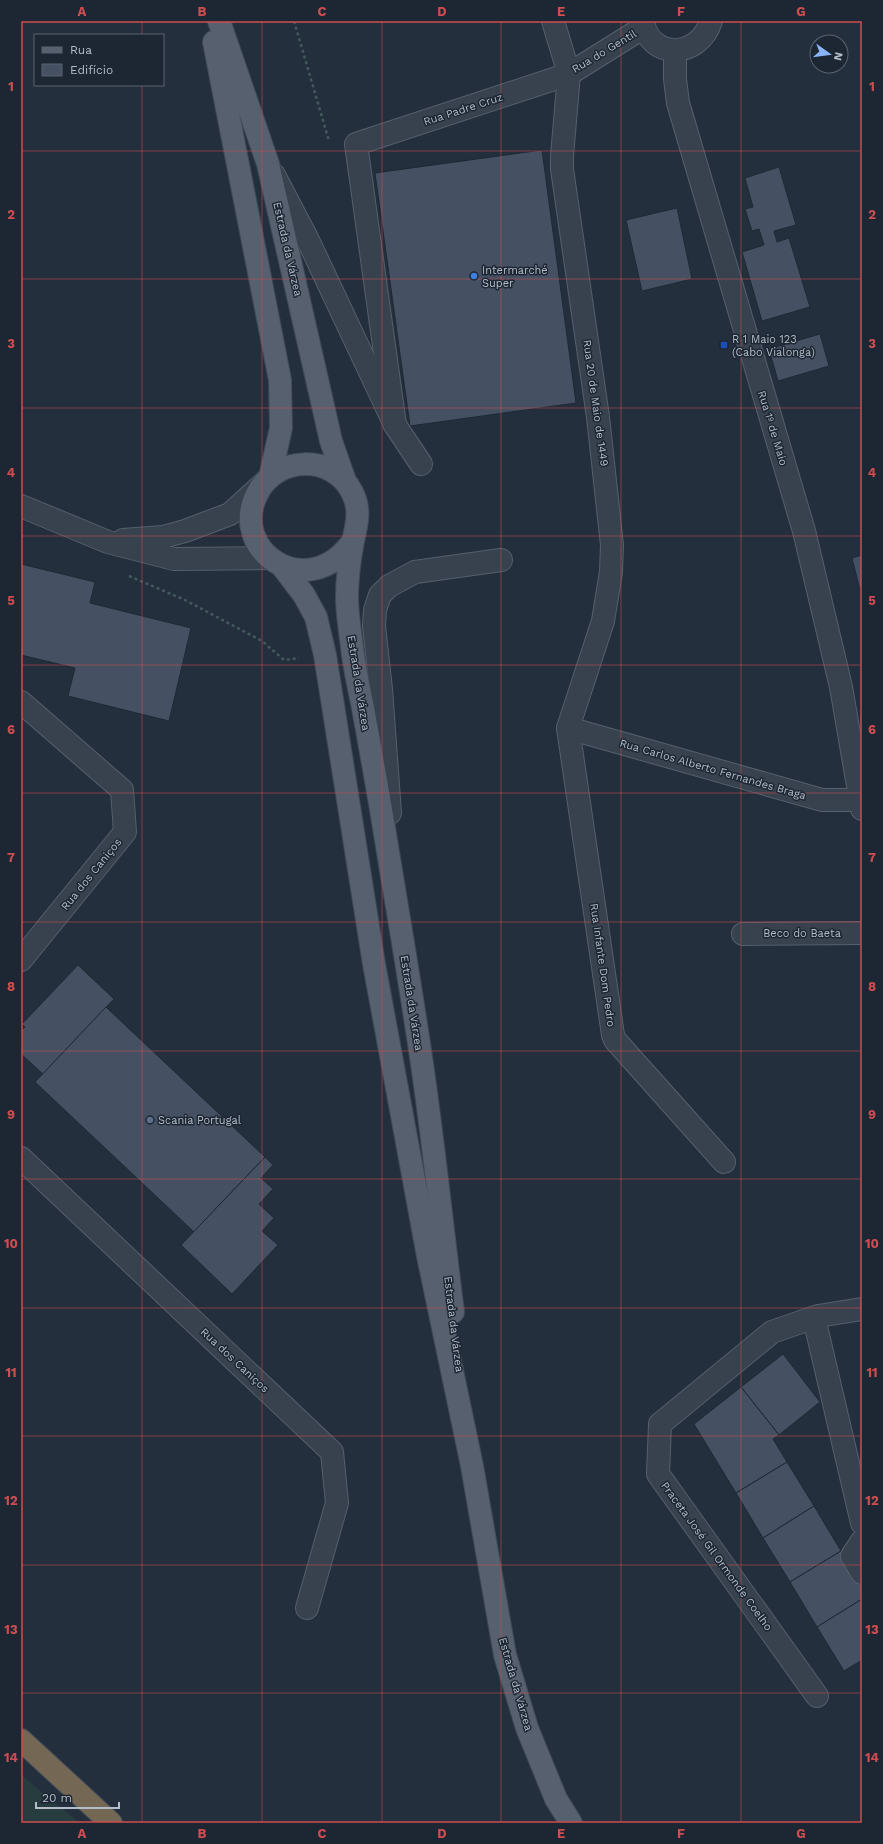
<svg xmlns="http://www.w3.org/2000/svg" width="883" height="1844" font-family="'Work Sans',sans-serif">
<rect width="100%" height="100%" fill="#242f3e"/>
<path fill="#263c3f" d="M21,1775L80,1823H21Z"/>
<g fill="#455162" stroke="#1f2835">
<path d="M542,150L576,403L410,426L375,173Z"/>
<path d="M779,167L796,225L774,231L777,242L789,238L810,307L762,321L742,252L764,245L759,229L752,231L745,209L753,207L745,178Z"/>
<path d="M677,208L692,279L642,291L626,220Z"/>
<path d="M820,334L829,366L778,381L769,349Z"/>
<path d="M862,555V598L852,558Z"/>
<path d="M21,564L95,582L90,603L191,628L169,721L68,696L75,668L21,655Z"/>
<path d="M78,965L114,999L43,1074L21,1054V1031L25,1027L22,1024Z"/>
<path d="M106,1007L265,1157L194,1232L35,1082Z"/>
<path d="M265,1157L273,1165L261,1178L273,1189L259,1204L274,1218L262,1231L278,1245L232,1294L181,1245Z"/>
<path d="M783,1354L820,1402L779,1435L741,1387Z"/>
<path d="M741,1387L779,1435L773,1439L787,1462L736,1493L694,1424Z"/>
<path d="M787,1462L814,1506L763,1538L736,1493Z"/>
<path d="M814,1506L841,1551L790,1582L763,1538Z"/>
<path d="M841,1551L862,1584V1599L817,1627L790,1582Z"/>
<path d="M862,1599V1660L844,1671L817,1627Z"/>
</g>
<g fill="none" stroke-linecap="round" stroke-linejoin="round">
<defs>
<g id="minor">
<path d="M553,21L569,74L562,156V169L598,417L612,545L611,572L603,621L568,728L613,1035L615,1040L724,1162"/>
<path d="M643,21C649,60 699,59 711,21"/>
<path d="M675,50V79L678,103L804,531L841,687L862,809"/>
<path d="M274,175L307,238L395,425L421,464"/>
<path d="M395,425L356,144L569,74L644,27"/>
<path d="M21,506L108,542L174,559L270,558"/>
<path d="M123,540L163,537L185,531L230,514L262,485"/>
<path d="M21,702L122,790L125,832L21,960"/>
<path d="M568,728L822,800H860"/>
<path d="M390,813L381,689L374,626L375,610L380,595L389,586L415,572L501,560"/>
<path d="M743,934L862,933"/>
<path d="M21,1158L332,1452L337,1503L307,1608"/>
<path d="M814,1318L862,1523"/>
<path d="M862,1541L852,1556L862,1573"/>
<path d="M817,1696L658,1474L660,1424L772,1332L818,1316L862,1309"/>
</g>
<g id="major">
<path d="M219,21L268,164L331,441L345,481"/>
<path d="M214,42L280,380L281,428L270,477"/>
<path d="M353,541C308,605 228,551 257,494C276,455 333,454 352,492C361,509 357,524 353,541C350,557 347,581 347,597C347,613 350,631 352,647C354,667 359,688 363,708C371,752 379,796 386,840C399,920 413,999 424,1078C435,1156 443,1234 453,1312"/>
<path d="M282,566L304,595L316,617L325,655L374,964L428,1256L472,1466L505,1655L527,1728L556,1799L571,1823"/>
</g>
<path id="highway" d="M21,1740L111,1823"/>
</defs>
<use href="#minor" stroke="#565f6c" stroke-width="24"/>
<use href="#major" stroke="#414a57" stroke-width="24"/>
<use href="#highway" stroke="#434c59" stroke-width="24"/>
<g stroke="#44595c" stroke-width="2.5" stroke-dasharray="3 3" stroke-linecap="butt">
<path d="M294,21L329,141"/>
<path d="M129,576L185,600L262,641L284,660L299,658"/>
</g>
<use href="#minor" stroke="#38414e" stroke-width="22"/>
<use href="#major" stroke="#56606e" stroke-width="22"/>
<use href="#highway" stroke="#746855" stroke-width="22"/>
</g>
<path fill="none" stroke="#ce4d50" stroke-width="1" stroke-opacity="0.55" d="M142,21V35M262,21V1823M382,21V1823M501,21V1823M621,21V1823M741,21V1823M142,85V1823M21,151H862M21,279H862M21,408H862M21,536H862M21,665H862M21,793H862M21,922H862M21,1051H862M21,1179H862M21,1308H862M21,1436H862M21,1565H862M21,1693H862"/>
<circle fill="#3f7fe0" stroke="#1d2633" stroke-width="1.5" cx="474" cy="276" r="4"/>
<rect fill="#1a4fb4" stroke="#1d2633" stroke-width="1.5" x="720" y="341" width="8" height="8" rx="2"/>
<circle fill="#5c6f8a" stroke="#1d2633" stroke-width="1.5" cx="150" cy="1120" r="4"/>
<g text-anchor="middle" stroke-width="3" stroke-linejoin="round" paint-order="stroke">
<g font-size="11" fill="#b4bcc9" stroke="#1d2633">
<text transform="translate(604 51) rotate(-31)" y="4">Rua do Gentil</text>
<text transform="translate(463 109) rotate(-18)" y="4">Rua Padre Cruz</text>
<text transform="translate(288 249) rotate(77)" y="4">Estrada da Várzea</text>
<text transform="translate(596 403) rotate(82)" y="4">Rua 20 de Maio de 1449</text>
<text transform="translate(773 428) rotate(73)" y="4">Rua 1º de Maio</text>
<text transform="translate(359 683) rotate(81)" y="4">Estrada da Várzea</text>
<text transform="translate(713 769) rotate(16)" y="4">Rua Carlos Alberto Fernandes Braga</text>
<text transform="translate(91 874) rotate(-51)" y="4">Rua dos Caniços</text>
<text x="802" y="937">Beco do Baeta</text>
<text transform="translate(603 965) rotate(82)" y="4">Rua Infante Dom Pedro</text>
<text transform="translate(412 1003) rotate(81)" y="4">Estrada da Várzea</text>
<text transform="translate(454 1324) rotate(83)" y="4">Estrada da Várzea</text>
<text transform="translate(235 1360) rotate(43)" y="4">Rua dos Caniços</text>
<text transform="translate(717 1556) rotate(54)" y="4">Praceta José Gil Ormonde Coelho</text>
<text transform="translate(516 1684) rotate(74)" y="4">Estrada da Várzea</text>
</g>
<g font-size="11" fill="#b4bcc9" stroke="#1d2633" text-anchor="start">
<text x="482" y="274">Intermarché<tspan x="482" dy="13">Super</tspan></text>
<text x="732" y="343">R 1 Maio 123<tspan x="732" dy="13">(Cabo Vialonga)</tspan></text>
<text x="158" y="1124">Scania Portugal</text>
</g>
</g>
<rect width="883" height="1844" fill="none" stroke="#1d2633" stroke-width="44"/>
<rect x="34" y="34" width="130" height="52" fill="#1d2633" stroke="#59626f"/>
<rect x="42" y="47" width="20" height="6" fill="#56606e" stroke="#59626f"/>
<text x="70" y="54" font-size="12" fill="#b4bcc9">Rua</text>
<rect x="42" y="64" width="20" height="12" fill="#455162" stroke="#59626f"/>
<text x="70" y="74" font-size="12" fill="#b4bcc9">Edifício</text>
<g transform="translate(829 54) rotate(104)"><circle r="19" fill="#1d2633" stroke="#59626f"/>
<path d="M0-3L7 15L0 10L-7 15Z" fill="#8ab4f8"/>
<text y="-6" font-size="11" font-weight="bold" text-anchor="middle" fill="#b4bcc9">N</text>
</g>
<path d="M36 1802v6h83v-6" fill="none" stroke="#b4bcc9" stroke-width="2"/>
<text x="42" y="1802" font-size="12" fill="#b4bcc9" stroke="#1d2633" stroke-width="3" paint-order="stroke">20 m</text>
<rect x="22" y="22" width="839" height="1800" fill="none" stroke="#ce4d50" stroke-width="1.5"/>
<g font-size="13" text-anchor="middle" font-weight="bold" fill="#ce4d50">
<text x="82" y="16">A</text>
<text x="202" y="16">B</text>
<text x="322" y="16">C</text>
<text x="442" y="16">D</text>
<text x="561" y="16">E</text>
<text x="681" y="16">F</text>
<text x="801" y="16">G</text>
<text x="11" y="91">1</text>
<text x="872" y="91">1</text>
<text x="11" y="219">2</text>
<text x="872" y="219">2</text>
<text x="11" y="348">3</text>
<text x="872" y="348">3</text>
<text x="11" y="477">4</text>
<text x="872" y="477">4</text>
<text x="11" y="605">5</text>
<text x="872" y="605">5</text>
<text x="11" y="734">6</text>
<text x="872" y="734">6</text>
<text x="11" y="862">7</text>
<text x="872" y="862">7</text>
<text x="11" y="991">8</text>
<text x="872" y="991">8</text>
<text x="11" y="1119">9</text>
<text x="872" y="1119">9</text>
<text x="11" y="1248">10</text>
<text x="872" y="1248">10</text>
<text x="11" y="1377">11</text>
<text x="872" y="1377">11</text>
<text x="11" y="1505">12</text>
<text x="872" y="1505">12</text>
<text x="11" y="1634">13</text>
<text x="872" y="1634">13</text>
<text x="11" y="1762">14</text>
<text x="872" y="1762">14</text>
<text x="82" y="1838">A</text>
<text x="202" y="1838">B</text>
<text x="322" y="1838">C</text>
<text x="442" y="1838">D</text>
<text x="561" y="1838">E</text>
<text x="681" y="1838">F</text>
<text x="801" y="1838">G</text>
</g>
</svg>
